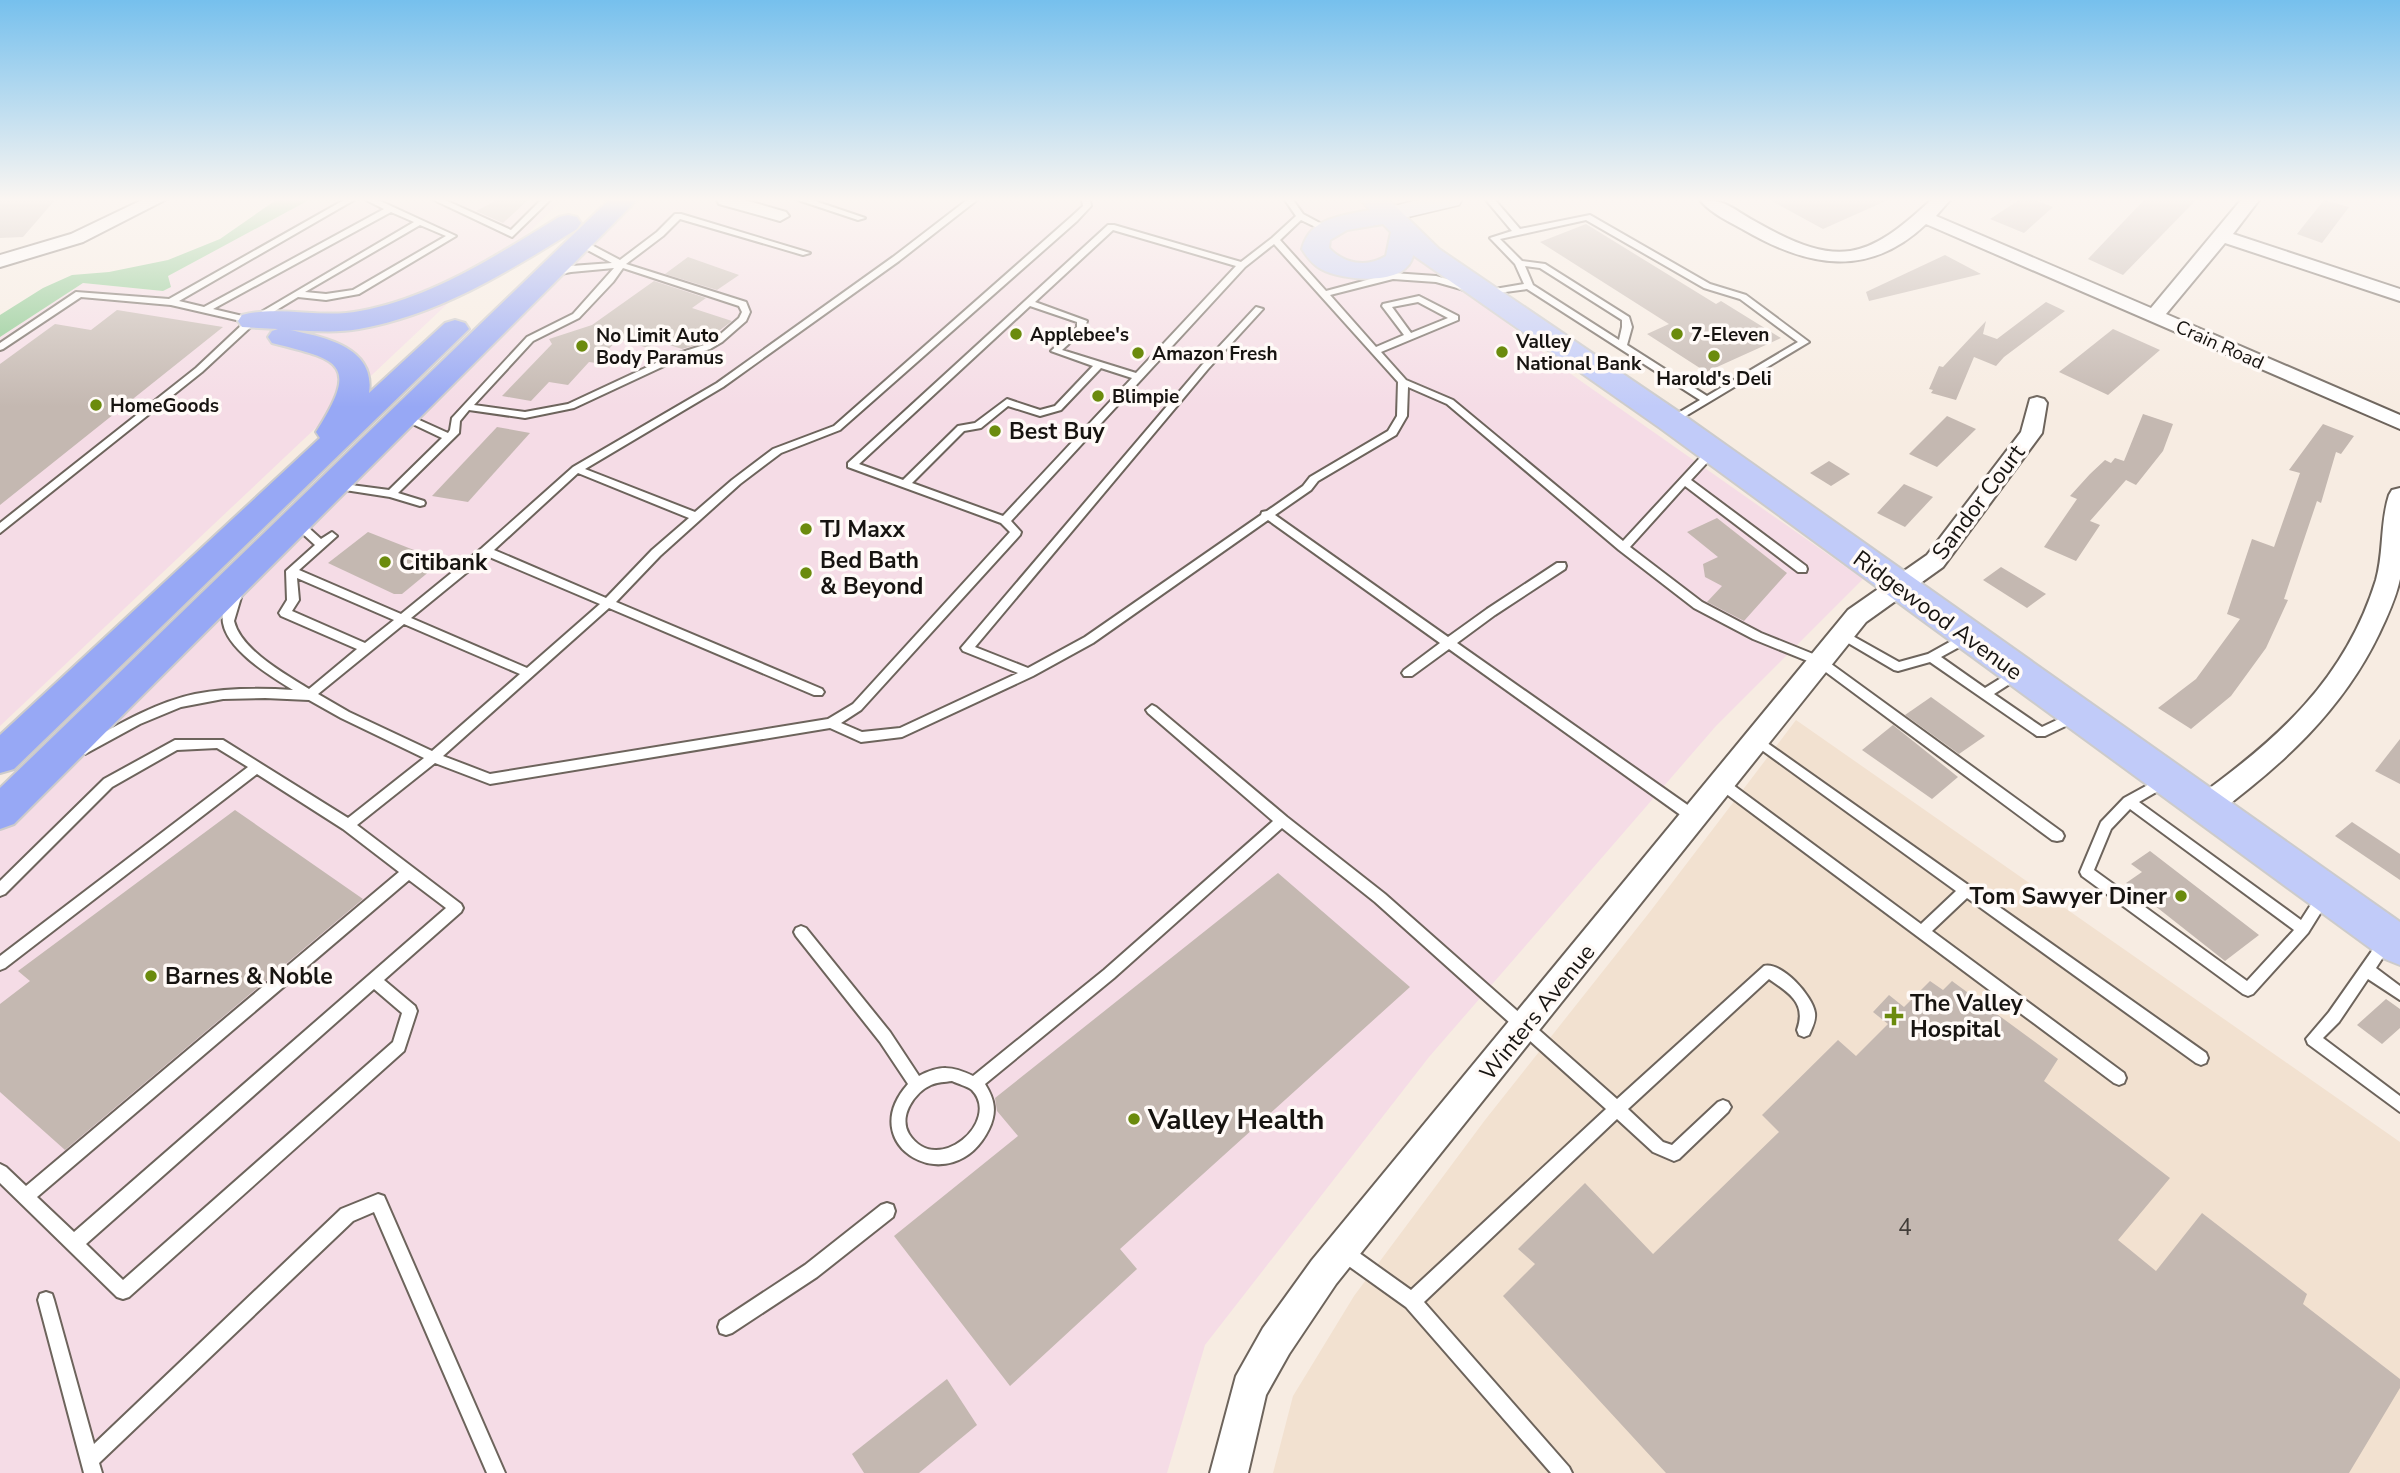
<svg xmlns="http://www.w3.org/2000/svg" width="2400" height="1473" font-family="'Nunito Sans',sans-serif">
<rect width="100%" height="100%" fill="#f7ece2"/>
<g fill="#f5dce6">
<path d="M309,200H562L519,242L498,256L0,726V337L83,283L163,291L167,276Z"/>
<path d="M623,200H1364L1399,237L1568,372L1863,579L1716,726L1429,1057L1205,1345L1167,1473H0V800Z"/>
</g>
<path fill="#f2e1d0" d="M1796,720L2400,1142V1473H1273L1293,1396L1354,1296L1485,1120L1649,913Z"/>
<path fill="#87c88c" d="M276,200H309L168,276L171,287L163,291L83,283L0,337V315L43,288L72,275L109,272L168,260L220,239Z"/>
<g fill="#c4b8b1">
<path d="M0,200H55L23,237L0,238Z"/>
<path d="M497,200H528L503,223L476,211Z"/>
<path d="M1770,200H1888L1823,229Z"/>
<path d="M2019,200H2036L2053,207L2024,233L1990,219Z"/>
<path d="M2144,200H2196L2123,275L2088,259Z"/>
<path d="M2324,200L2349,207L2322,243L2297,234Z"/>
<path d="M1586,224L1716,304L1721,301L1781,338L1706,372L1647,334L1669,324L1540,242Z"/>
<path d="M1945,255L1981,274L1869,301L1866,292Z"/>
<path d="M688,257L739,275L717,290L665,274Z"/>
<path d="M654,281L706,298L692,308L732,321L703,343L682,349L657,341L648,348L618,339L596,363L589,362L568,385L549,382L531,401L502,396L552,344L549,339L592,325Z"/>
<path d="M2046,302L2065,311L2004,357L1996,366L1974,357L1956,400L1931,393L1933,390L1929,389L1939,366L1943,367L1986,321L1983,334L1997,339Z"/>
<path d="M117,310L223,327L0,505V364L55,324L91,330Z"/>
<path d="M2113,329L2160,350L2108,395L2059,372Z"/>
<path d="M2143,414L2173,424L2163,451L2136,485L2126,480L2090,521L2100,525L2076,561L2044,547L2077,499L2070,496L2090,474L2105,460L2111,463L2115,458L2124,461Z"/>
<path d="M1947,416L1976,429L1937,467L1909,454Z"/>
<path d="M2323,424L2354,436L2341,454L2336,452L2321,503L2317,501L2284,599L2288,600L2266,648L2231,696L2191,729L2158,708L2196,679L2240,619L2227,614L2252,539L2274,547L2300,473L2289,470Z"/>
<path d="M497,427L530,433L468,502L432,496Z"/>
<path d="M1829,461L1850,474L1831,486L1810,473Z"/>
<path d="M1904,484L1933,497L1905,527L1877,513Z"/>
<path d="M1717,518L1787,573L1744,621L1707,602L1722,586L1705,577L1703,564L1718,557L1687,532Z"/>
<path d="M368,532L442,561L402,594H394L328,563Z"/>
<path d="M2001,567L2046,594L2027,608L1983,580Z"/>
<path d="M1931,697L1985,736L1959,754L1905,715Z"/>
<path d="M1893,725L1958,777L1932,799L1862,750Z"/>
<path d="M2400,739V784L2375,771Z"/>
<path d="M235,810L363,899L65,1150L0,1092V1004L30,981L18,971Z"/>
<path d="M2352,822L2400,854V880L2335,836Z"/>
<path d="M2150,851L2259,935L2225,961L2126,883L2142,872L2131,864Z"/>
<path d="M1278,873L1410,987L1120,1249L1137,1269L1010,1386L894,1236L1018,1136L997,1111L995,1098Z"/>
<path d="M1930,981L1943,990L1952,981L2058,1059L2044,1081L2170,1178L2118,1240L2156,1271L2202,1213L2307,1294L2303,1304L2400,1379V1388L2349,1473H1666L1503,1296L1535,1264L1518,1249L1585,1183L1653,1254L1779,1132L1762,1115L1838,1040L1856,1056L1888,1024L1873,1012L1889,995L1904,1007Z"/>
<path d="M2386,999L2400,1009V1028L2382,1044L2357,1025Z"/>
<path d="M947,1379L977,1425L919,1473H864L852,1454Z"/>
</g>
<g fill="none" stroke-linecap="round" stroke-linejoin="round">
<defs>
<g id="lane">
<path d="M344,200H354L179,301L204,307L384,209L366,200H378L456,236L359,294L326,300L298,297L255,323L202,372L0,533V523L196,368L245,322L171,305L81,297L3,349L0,350V343L76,292L169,299ZM391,212L414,222L251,318L213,309ZM420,225L446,236L353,290L326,294L305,292Z"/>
<path d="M434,200H445L511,230L541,200H550L512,237Z"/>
<path d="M798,200H812L865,218L858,220Z"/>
<path d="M967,200H977L899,261L723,387L585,469L695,512L732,480L773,449L834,426L1071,217L1083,206L1082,200H1090L1091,206L1077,221L840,430L781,453L740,484L660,556L616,602L822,689L824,692L822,695H814L609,608L443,756L490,774L828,719L853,704L1010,532L1001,523L848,467V463L1108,225H1114L1241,262L1272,238L1296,216L1285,200H1293L1303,214L1331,229L1324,231L1301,220L1280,240L1326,291L1393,273L1436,276L1471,286L1472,288L1468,291L1436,282L1393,279L1330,295L1376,347L1404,335L1382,306L1383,304L1419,296L1458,316V320L1381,352L1406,380L1453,400L1623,541L1709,448H1717V452L1691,480L1806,566L1807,569L1806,572H1798L1685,486L1630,547L1702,602L1761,633L1823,658L2062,832L2064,836L2062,840L2057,841L2052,840L1815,664L1753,639L1694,608L1619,550L1447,404L1408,387L1407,416L1396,435L1318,481L1311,490L1275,515L1448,637L1487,609L1557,563H1565L1566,566L1565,569L1495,615L1457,643L1699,813L1700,817L1699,821H1689L1449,649L1412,676H1404L1402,673L1404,670L1440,643L1268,520L1093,643L1033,676L902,737L861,742L830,728L490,784L435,763L357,825L461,904L463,908L461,912L384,980L415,1006L417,1011L404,1051L129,1297L123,1299L117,1297L0,1183V1164L6,1167L26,1186L399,872L343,829L257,774L5,968L0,970V956L248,767L217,748L177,750L112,787L5,894L0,896V881L104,779L175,740H223L348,818L424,758L341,718L309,700L265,698L223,699L181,707L140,724L85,754H77L75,751L77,748C114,727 153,703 195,694C227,688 261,688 293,690C271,676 228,651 223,623C221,612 227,600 232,591L236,590L242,594L234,621C241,650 285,674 309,689L357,649L281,616L279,613L287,600L286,571L315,545L292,524L291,522L292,520H300L321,539L332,532L337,536L299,570L401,614L482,548L573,467L717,383L893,257ZM1113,230L1236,266L1136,373L1062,350L1084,330L1087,321L1035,302ZM1274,244L1398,382L1397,416L1388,431L1310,477L1303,486L1267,511L1262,512L1261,515L1085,637L1028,668L975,647L1208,369L1263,309L1256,307L1202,365L961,648L963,651L1018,673L900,728L862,732L841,723L861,710L1020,535L1021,532L1011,521L1245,267ZM1418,302L1448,318L1411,333L1392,307ZM1030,306L1077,322V327L1051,351L1093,366L1055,406L1040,410L1007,399L975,423L958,426L903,480L859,464ZM1101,368L1132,378L1003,516L912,483L964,431L981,428L1008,406L1040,416L1061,410ZM578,473L689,518L652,550L606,598L494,550ZM487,556L600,604L527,668L411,618ZM297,578L394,620L365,643L292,611L299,600ZM404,624L520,674L432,751L349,712L318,694ZM409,880L446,908L74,1232L37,1197ZM374,989L402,1013L393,1042L123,1280L86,1244Z"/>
<path d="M1486,200H1495L1520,229L1590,215L1710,284L1746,295L1809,342L1674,423H1668V419L1700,400L1527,289L1483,295V291L1524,284L1515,264L1490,238L1512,231ZM1586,220L1704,288L1740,299L1798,342L1707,396L1627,345L1632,327L1629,317L1545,264L1522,261L1500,239ZM1525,266L1540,268L1622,320V327L1619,340L1533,285Z"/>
<path d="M675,214H681L810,253L803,255L680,219L663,236L626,264L746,302L750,312L746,321L722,342L710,349L679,359L574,408L525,418L469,410L460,421L459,433L398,493L424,501L425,503L424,505L420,506L390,497L332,488V484L336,483L389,490L442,438L400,418V414H406L448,433L450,430L452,418L527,337L573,314L614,268L571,272L550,276V272L571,266L612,263L578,245V241H584L620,260L657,232ZM623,268L739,306L742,312L739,318L716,338L704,345L673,355L568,404L525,412L474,405L533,341L579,318L613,282Z"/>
<path d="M1842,630L1899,662L1928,654L1964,634H1972L1974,637L1972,640L1941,657L1985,688L2014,670H2022L2024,673L2022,676L1994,694L2042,727L2076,711L2082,716L2080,719L2045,736H2037L1930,662L1898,671L1894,670L1838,637L1836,634Z"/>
<path d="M1152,705L1156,707L1287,817L1385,894L1617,1099L1764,966C1781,961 1813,996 1815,1013C1816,1021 1812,1028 1809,1035L1804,1037L1799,1035L1797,1030C1807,1003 1789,993 1769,979L1628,1109L1663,1142L1672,1145L1718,1102L1723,1100L1728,1102L1731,1107L1728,1112L1679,1159L1674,1161L1653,1152L1617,1119L1424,1302L1569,1467L1572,1473H1551L1406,1307L1336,1257L1334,1251L1336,1245L1342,1243L1348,1245L1411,1290L1606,1109L1375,902L1282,828L1114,978L985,1084C995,1100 997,1112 989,1129C953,1203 852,1147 908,1084L880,1042L796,936L794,932L796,928L801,926L806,928L890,1032L919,1076C940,1065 952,1066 973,1076L1104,970L1273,821L1148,713L1146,710ZM952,1081C958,1084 967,1086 972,1090C1002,1121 937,1178 909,1134C898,1116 915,1092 931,1085C937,1082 945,1082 952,1081Z"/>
<path d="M1756,735L2206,1053L2208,1058L2206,1063L2201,1065L2196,1063L1967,898L1932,931L2124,1073L2126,1078L2124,1083L2119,1085L2114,1083L1717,787L1715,783L1717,779H1725L1921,924L1956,891L1752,743L1750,740L1752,737Z"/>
<path d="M2166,775L2170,776L2172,780L2170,784L2139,802L2301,920L2319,892L2324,890L2329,892L2331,896L2308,933L2253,994L2248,996L2243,994L2082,876L2080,872L2101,822L2124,798ZM2130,809L2294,930L2247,981L2094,870L2111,829Z"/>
<path d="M2386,936L2391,938L2393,942L2376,968L2400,986V1000L2368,979L2339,1022L2323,1038L2400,1096V1112L2308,1044L2306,1039L2329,1012L2381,938Z"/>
<path d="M378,1194L384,1196L505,1473H487L374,1212L353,1221L99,1463L102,1473H84L38,1300L40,1294L46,1292L52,1294L54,1300L94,1444L341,1209Z"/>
<path d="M887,1203L893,1205L895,1211L893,1217L817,1277L732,1333L726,1335L720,1333L718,1327L720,1321L805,1265L881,1205Z"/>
</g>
<g id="street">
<path d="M142,200H165L83,242L0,267V255L71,234Z"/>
<path d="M717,200H745L786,212L789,216L780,221L719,204Z"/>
<path d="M1700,200C1729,200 1733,210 1758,223C1838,268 1867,260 1931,200H1950L1936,216L2151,308L2241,200H2259L2233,234L2400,289V301L2225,243L2166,314L2400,415V429L1926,224C1868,279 1808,267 1744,230C1730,222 1710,213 1700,200Z"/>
<path d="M2037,397L2044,399L2047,403L2042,433L1943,567L1866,622L1336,1284L1289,1354L1266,1395L1248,1473H1210L1236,1376L1263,1328L1312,1260L1848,610L1927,555L2021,432L2030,399Z"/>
<path d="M2400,488C2400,514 2400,554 2400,579C2396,598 2387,617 2379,634C2342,711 2282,765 2215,815L2205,818L2195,815L2191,807L2195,799C2278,739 2345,680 2376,580C2384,552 2380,523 2389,495L2392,490Z"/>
</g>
<path id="secondary" d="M1418,200H1462L1459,205L1387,222L1378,220L1375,215L1378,210Z"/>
<path id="primary" d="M1361,200H1389L1439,249L1682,414L2400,922V965L2385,959L1660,428L1413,255C1408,287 1342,281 1321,269C1312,264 1307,257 1302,249C1310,217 1342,216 1370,210ZM1383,224L1391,232L1386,256C1367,268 1344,264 1329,248L1330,240L1347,230Z"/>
<g id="highway">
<path d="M609,200H637L14,824L0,829V788Z"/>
<path d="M568,215L577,217L581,223L577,229C509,271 439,315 359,329C336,333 313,331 290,330C324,337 376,347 369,393L445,323L455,320L465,323L469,329L14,769L0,773V735L320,438L316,432C360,363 340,360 272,343L268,337L272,331L278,329L242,327L238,321L242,315C280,305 321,319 360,311C432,298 497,255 559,217Z"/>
</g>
</defs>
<use href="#lane" stroke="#6d645c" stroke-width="4"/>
<use href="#street" stroke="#6d645c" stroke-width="4"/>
<use href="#secondary" stroke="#6d645c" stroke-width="3"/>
<use href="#primary" stroke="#cccbcb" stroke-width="4"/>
<use href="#highway" stroke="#cccbcb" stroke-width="4"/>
<use href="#lane" fill="#fff" fill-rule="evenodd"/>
<use href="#street" fill="#fff" fill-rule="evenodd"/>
<use href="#secondary" fill="#e0e5fc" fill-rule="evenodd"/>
<use href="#primary" fill="#c1cbf9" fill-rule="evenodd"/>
<use href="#highway" fill="#97a8f5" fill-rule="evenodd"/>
</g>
<linearGradient id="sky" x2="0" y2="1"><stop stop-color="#76c0ed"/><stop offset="0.49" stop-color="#fbf6f2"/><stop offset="1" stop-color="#fbf6f2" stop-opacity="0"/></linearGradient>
<rect width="2400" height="407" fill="url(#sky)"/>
<g fill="#6b8b0d" stroke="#fffaf7" stroke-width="2.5">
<circle cx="1016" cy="334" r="7"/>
<circle cx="1677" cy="334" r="7"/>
<circle cx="582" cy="346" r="7"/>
<circle cx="1502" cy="352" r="7"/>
<circle cx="1138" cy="353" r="7"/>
<circle cx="1714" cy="356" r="7"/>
<circle cx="1098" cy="396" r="7"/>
<circle cx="96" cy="405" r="7"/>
<circle cx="995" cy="431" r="7"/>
<circle cx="806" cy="529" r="7"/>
<circle cx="385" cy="562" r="7"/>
<circle cx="806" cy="573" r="7"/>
<circle cx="2181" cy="896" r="7"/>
<circle cx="151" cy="976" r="7"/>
<path d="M1890.5 1005.5h7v7h7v7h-7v7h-7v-7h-7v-7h7z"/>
<circle cx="1134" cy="1119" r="7"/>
</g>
<g text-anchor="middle" stroke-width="7" stroke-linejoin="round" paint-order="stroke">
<g font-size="19" font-weight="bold" fill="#171411" stroke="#fffaf7" text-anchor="start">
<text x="1030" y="341">Applebee's</text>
<text x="1691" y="341">7-Eleven</text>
<text x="596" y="342">No Limit Auto<tspan x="596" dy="22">Body Paramus</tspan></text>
<text x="1516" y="348">Valley<tspan x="1516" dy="22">National Bank</tspan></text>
<text x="1152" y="360">Amazon Fresh</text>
<text x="1714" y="385" text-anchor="middle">Harold's Deli</text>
<text x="1112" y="403">Blimpie</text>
<text x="110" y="412">HomeGoods</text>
</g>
<g font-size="19" fill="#171411" stroke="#fffaf7">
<text transform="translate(2220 344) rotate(24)" y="7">Crain Road</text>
</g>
<g font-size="23" font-weight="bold" fill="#171411" stroke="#fffaf7" text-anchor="start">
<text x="1009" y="439">Best Buy</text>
<text x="820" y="537">TJ Maxx</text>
<text x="820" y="568">Bed Bath<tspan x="820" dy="26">&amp; Beyond</tspan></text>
<text x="399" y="570">Citibank</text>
<text x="2167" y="904" text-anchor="end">Tom Sawyer Diner</text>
<text x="165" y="984">Barnes &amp; Noble</text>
<text x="1910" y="1011">The Valley<tspan x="1910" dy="26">Hospital</tspan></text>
</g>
<g font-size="23" fill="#171411" stroke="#fffaf7">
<text transform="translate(1978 502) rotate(-53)" y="8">Sandor Court</text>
<text transform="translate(1938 615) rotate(36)" y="8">Ridgewood Avenue</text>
<text transform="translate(1537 1012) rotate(-51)" y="8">Winters Avenue</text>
</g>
<g font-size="23" fill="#423d39">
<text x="1905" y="1235">4</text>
</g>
<g font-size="28" font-weight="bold" fill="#171411" stroke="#fffaf7" text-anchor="start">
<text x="1148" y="1129">Valley Health</text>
</g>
</g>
</svg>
